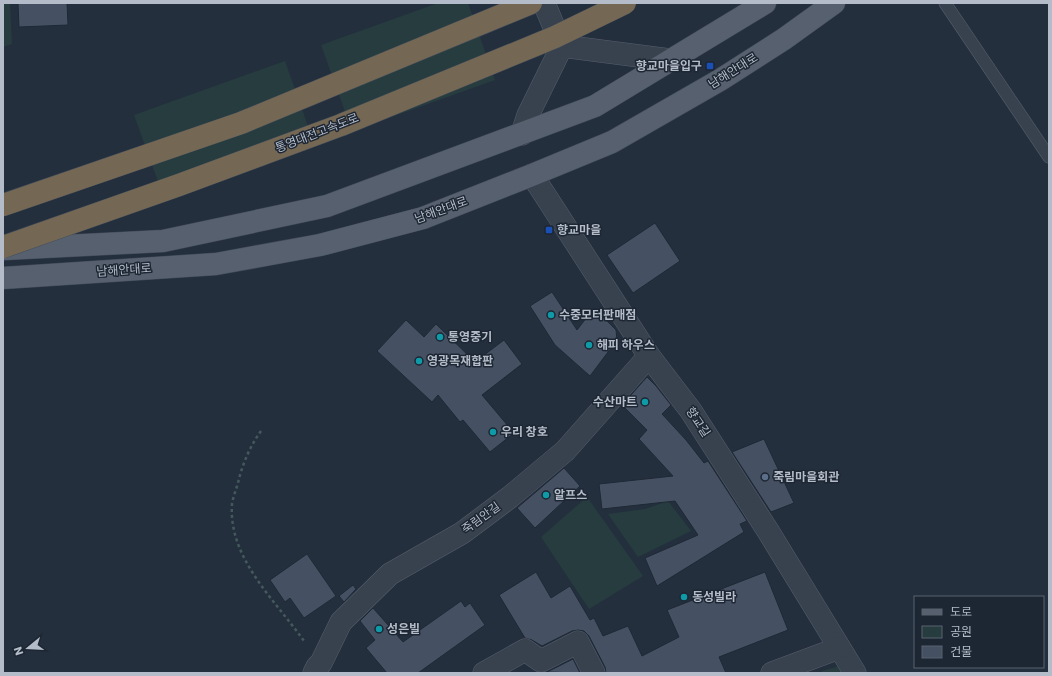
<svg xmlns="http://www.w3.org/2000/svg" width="1052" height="676" font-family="Poppins,'Noto Sans KR',sans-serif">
<rect width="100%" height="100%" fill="#242f3e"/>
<g fill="#263c3f">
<path d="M3,3H10L12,44L3,47Z"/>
<path d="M438,3H468L495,80L352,131L321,45Z"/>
<path d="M285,61L315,146L165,201L134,115Z"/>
<path d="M587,497L643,576L589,609L541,537Z"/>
<path d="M668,501L691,531L638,557L608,514L645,509Z"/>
<path d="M839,666L844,673H822V671Z"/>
</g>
<g fill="#455162" stroke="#1f2835">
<path d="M18,3H67L68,25L19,27Z"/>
<path d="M655,223L680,261L633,293L607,255Z"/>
<path d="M552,292L577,330L594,308L616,330L617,340L590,376L555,345L530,306Z"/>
<path d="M406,320L424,337L436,324L475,362L504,340L522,364L482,395L514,433L490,452L463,420L460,422L438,395L432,402L377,351Z"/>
<path d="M647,377L656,386L671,405L662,414L686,440L704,463L708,461L747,521L740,524L744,532L657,586L645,558L698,535L675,501L602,509L599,484L673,476L639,439L647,430L622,405Z"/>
<path d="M764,439L794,503L771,512L732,452Z"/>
<path d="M564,468L580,486L535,528L517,508Z"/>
<path d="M307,554L336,596L304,618L290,598L285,602L270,580Z"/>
<path d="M536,572L551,598L570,586L590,620L594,618L603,636L628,626L642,656L679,637L667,610L765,572L788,630L719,657L726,673H606L605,667L589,636L584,631L578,630L572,631L542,646L532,640L525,638L499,595Z"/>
<path d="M353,585L356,589L344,602L339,596Z"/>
<path d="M461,601L465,607L470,603L485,625L418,673H387L366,648L375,640L360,621L373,608L403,642Z"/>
<path d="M573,659L580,673L546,672H547Z"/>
</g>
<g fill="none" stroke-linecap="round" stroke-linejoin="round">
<defs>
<path id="service" d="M945,3L1049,157"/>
<g id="minor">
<path d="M544,3L562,46"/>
<path d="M562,46L670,60"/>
<path d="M522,134L528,115L562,46"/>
<path d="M532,175L649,356L691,411L768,531L855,673"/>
<path d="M314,673L317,667L321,663L341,622L390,574L462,533L510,497L565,451L649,356"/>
<path d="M484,673L525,650L541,661L578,642L594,673"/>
<path d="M772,673L839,648"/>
</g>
<g id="primary">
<path d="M5,249L163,241L327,206L595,106L765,3"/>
<path d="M3,278L216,264L320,245L423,218L532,175L612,142L720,80L784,39L834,3"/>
</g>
<path id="motorway" d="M3,205L241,123L531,3"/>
</defs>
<use href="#service" stroke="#565f6c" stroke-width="13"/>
<use href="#minor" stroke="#565f6c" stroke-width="23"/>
<use href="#primary" stroke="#414a57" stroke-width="23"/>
<use href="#motorway" stroke="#434c59" stroke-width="23"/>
<path stroke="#44595c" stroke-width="2.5" stroke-dasharray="3 3" stroke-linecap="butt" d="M261,431C250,446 242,465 238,483C236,490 233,497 232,504C228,558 275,600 304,641"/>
<use href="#service" stroke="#38414e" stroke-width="12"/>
<use href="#minor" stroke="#38414e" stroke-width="22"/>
<use href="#primary" stroke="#56606e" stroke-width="22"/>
<use href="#motorway" stroke="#746855" stroke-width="22"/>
<defs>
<path id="motorway-bridge" d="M3,247L179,185L341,125L555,37L625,3"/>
</defs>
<use href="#motorway-bridge" stroke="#434c59" stroke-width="23" stroke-linecap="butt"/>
<use href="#motorway-bridge" stroke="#746855" stroke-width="22"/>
</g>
<g fill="#1a4fb4" stroke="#1d2633" stroke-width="1.5">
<rect x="706" y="62" width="8" height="8" rx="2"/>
<rect x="545" y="226" width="8" height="8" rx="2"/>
</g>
<g fill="#0f9aa8" stroke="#1d2633" stroke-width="1.5">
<circle cx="551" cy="315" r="4"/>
<circle cx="440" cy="337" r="4"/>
<circle cx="589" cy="345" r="4"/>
<circle cx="419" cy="361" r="4"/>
<circle cx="645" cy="402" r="4"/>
<circle cx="493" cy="432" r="4"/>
<circle cx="546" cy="495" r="4"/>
<circle cx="684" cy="597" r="4"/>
<circle cx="379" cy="629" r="4"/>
</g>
<circle fill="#5c6f8a" stroke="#1d2633" stroke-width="1.5" cx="765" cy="477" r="4"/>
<g text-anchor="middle" stroke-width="3" stroke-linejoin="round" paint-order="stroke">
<g font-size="12" font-weight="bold" fill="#b4bcc9" stroke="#1d2633" text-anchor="start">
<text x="702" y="70" text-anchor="end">향교마을입구</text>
<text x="557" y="234">향교마을</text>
<text x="559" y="319">수중모터판매점</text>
<text x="448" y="341">통영중기</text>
<text x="597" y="349">해피 하우스</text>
<text x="427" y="365">영광목재합판</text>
<text x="637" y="406" text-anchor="end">수산마트</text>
<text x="501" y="436">우리 창호</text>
<text x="773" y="481">죽림마을회관</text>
<text x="554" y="499">알프스</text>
<text x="692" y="601">동성빌라</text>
<text x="387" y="633">성은빌</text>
</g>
<g font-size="12" fill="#b4bcc9" stroke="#1d2633">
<text transform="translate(733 71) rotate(-32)" y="4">남해안대로</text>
<text transform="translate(317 133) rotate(-21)" y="4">통영대전고속도로</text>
<text transform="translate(441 210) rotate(-20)" y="4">남해안대로</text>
<text transform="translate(124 270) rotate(-4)" y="4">남해안대로</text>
<text transform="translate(698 422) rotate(56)" y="4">향교길</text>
<text transform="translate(481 518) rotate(-36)" y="4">죽림안길</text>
</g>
</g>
<rect width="1052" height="676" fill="none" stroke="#b4bcc9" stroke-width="8"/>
<rect x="914" y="596" width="130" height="72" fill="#1d2633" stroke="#59626f"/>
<rect x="922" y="609" width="20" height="6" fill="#56606e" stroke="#59626f"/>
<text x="950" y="616" font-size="12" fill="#b4bcc9">도로</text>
<rect x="922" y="626" width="20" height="12" fill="#263c3f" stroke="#59626f"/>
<text x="950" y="636" font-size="12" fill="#b4bcc9">공원</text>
<rect x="922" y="646" width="20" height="12" fill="#455162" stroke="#59626f"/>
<text x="950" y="656" font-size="12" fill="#b4bcc9">건물</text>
<g transform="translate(28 648) rotate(252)" stroke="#1d2633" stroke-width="3" paint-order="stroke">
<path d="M0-3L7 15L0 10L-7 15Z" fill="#b4bcc9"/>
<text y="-6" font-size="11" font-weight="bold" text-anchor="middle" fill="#b4bcc9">N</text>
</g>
</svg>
